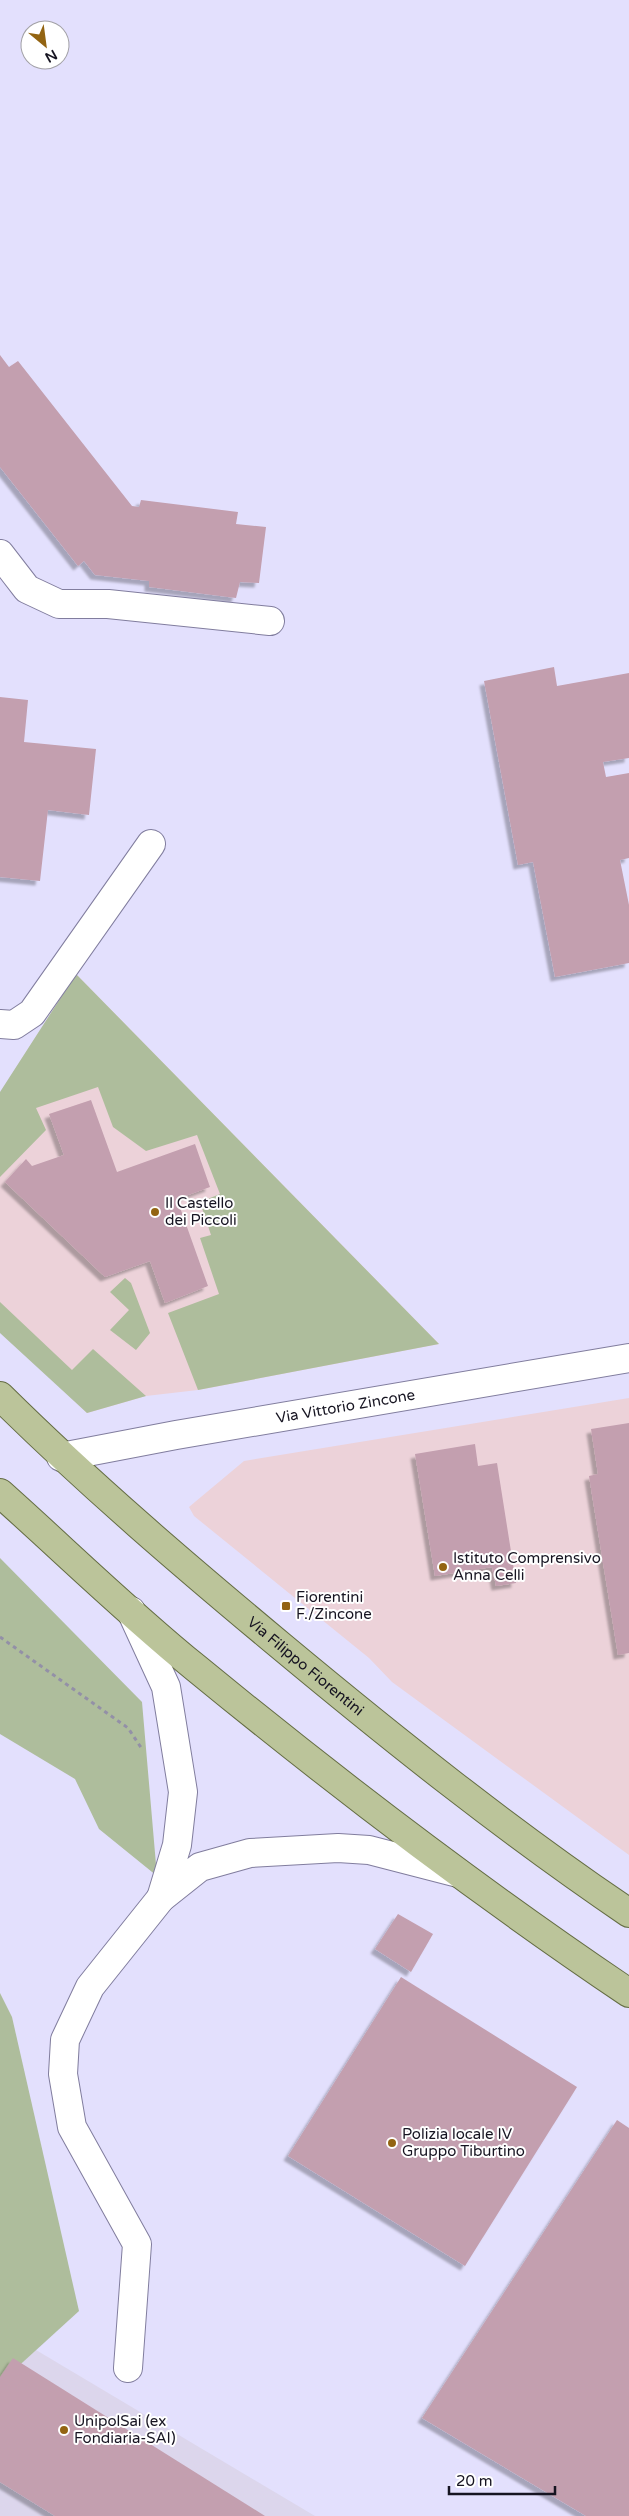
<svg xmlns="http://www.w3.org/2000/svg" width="629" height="2516" font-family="'Varela Round',sans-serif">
<defs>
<filter id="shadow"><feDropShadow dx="-4.5" dy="4.5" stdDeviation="1" flood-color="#0004"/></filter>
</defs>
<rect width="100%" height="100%" fill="#e3e0fd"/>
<path fill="#dcd6ec" d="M36,2350L315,2516H0V2383Z"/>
<g fill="#ecd2d9">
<path d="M76,974L439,1344L198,1390L146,1396L87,1413L0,1330V1093Z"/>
<path d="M629,1398V1855L392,1682L369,1658L194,1516L189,1507L244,1461Z"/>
</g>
<g fill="#aebd9c">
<path d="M76,974L439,1344L198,1390L168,1313L219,1294L200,1238L211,1235L200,1202L220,1194L197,1135L146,1151L113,1127L98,1087L36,1108L46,1130L0,1177V1092Z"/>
<path d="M125,1278L131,1283L150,1333L136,1350L110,1330L129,1310L110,1292Z"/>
<path d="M0,1302L72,1370L93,1349L146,1396L87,1413L0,1333Z"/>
<path d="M0,1558L142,1702L157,1876L99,1829L75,1779L0,1734Z"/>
<path d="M0,1993L12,2017L79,2311L0,2383Z"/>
</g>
<g fill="#c39faf" filter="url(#shadow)">
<path d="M0,355L9,367L18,361L132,506L139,507L141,500L238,512L236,524L266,527L259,583L240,582L236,598L149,587V581L95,575L84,561L78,566L0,467Z"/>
<path d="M554,667L557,686L629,673V758L603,762L606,777L629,773V858L620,860L629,905V963L555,977L533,862L518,865L484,681Z"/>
<path d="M0,697L28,700L24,742L96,749L89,815L48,810L40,881L0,877Z"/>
<path d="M91,1100L117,1172L195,1144L210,1187L177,1199L208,1286L165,1303L150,1261L105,1277L5,1182L26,1159L32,1166L64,1155L49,1114Z"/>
<path d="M629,1423V1653L618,1655L589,1476L598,1474L591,1429Z"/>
<path d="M475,1444L478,1466L497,1463L516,1583L496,1586L492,1567L435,1576L415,1454Z"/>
<path d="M398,1914L433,1934L411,1972L375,1949Z"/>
<path d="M401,1977L577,2087L465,2266L288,2156Z"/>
<path d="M617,2120L629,2128V2516H586L422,2418Z"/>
<path d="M13,2358L265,2516H55L0,2482V2377Z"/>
</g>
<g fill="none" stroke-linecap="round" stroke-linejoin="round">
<defs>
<g id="minor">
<path d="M0,554L27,589L59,604H108L270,621"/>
<path d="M0,1024L14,1025L32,1013L151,844"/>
<path id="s1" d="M61,1457L176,1435L629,1358"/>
<path d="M131,1611L166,1687L183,1792L177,1845L161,1898L200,1867L250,1853L338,1848L369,1850L458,1873"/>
<path d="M128,2368L137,2244L72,2127L63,2074L65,2040L90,1987L161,1898"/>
</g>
<g id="major">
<path id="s2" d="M0,1396C90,1485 185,1566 281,1646C394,1740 508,1831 629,1913"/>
<path d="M0,1493C65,1551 128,1613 196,1668C335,1782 479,1892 629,1993"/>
</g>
</defs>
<use href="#minor" stroke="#817d9e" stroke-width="30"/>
<use href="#major" stroke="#646c43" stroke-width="30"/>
<path stroke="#9390a7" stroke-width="3" stroke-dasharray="4 4" stroke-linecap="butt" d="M0,1637L128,1728L142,1749"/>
<use href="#minor" stroke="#fff" stroke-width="28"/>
<use href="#major" stroke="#bbc49a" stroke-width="28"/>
</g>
<g fill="#936412" stroke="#fff" stroke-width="2">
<circle cx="155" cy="1212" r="5"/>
<circle cx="443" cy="1567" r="5"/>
<rect x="281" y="1601" width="10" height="10" rx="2.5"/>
<circle cx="392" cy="2143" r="5"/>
<circle cx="64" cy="2430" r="5"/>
</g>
<g text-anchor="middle" stroke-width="4" stroke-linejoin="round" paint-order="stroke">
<g font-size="15" fill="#161421" stroke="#fff" text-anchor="start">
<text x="165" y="1208">Il Castello<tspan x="165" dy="17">dei Piccoli</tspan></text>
<text x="453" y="1563">Istituto Comprensivo<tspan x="453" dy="17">Anna Celli</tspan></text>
<text x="296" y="1602">Fiorentini<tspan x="296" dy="17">F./Zincone</tspan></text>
<text x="402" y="2139">Polizia locale IV<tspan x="402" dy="17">Gruppo Tiburtino</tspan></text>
<text x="74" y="2426">UnipolSai (ex<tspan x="74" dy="17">Fondiaria-SAI)</tspan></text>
</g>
<g font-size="15" fill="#161421" stroke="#fff">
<text dy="5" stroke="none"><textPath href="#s1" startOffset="289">Via Vittorio Zincone</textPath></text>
<text dy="5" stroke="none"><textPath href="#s2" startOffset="408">Via Filippo Fiorentini</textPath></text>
</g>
</g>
<g transform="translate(45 45) rotate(151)"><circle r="24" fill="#ffffff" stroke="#a2a1a6"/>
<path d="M0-4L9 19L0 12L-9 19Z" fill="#936412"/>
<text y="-8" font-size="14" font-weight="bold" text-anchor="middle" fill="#161421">N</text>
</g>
<path d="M449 2486v8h106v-8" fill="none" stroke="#161421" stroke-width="2.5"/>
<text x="456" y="2486" font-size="15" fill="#161421" stroke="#ffffff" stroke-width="4" paint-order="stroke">20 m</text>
</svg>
